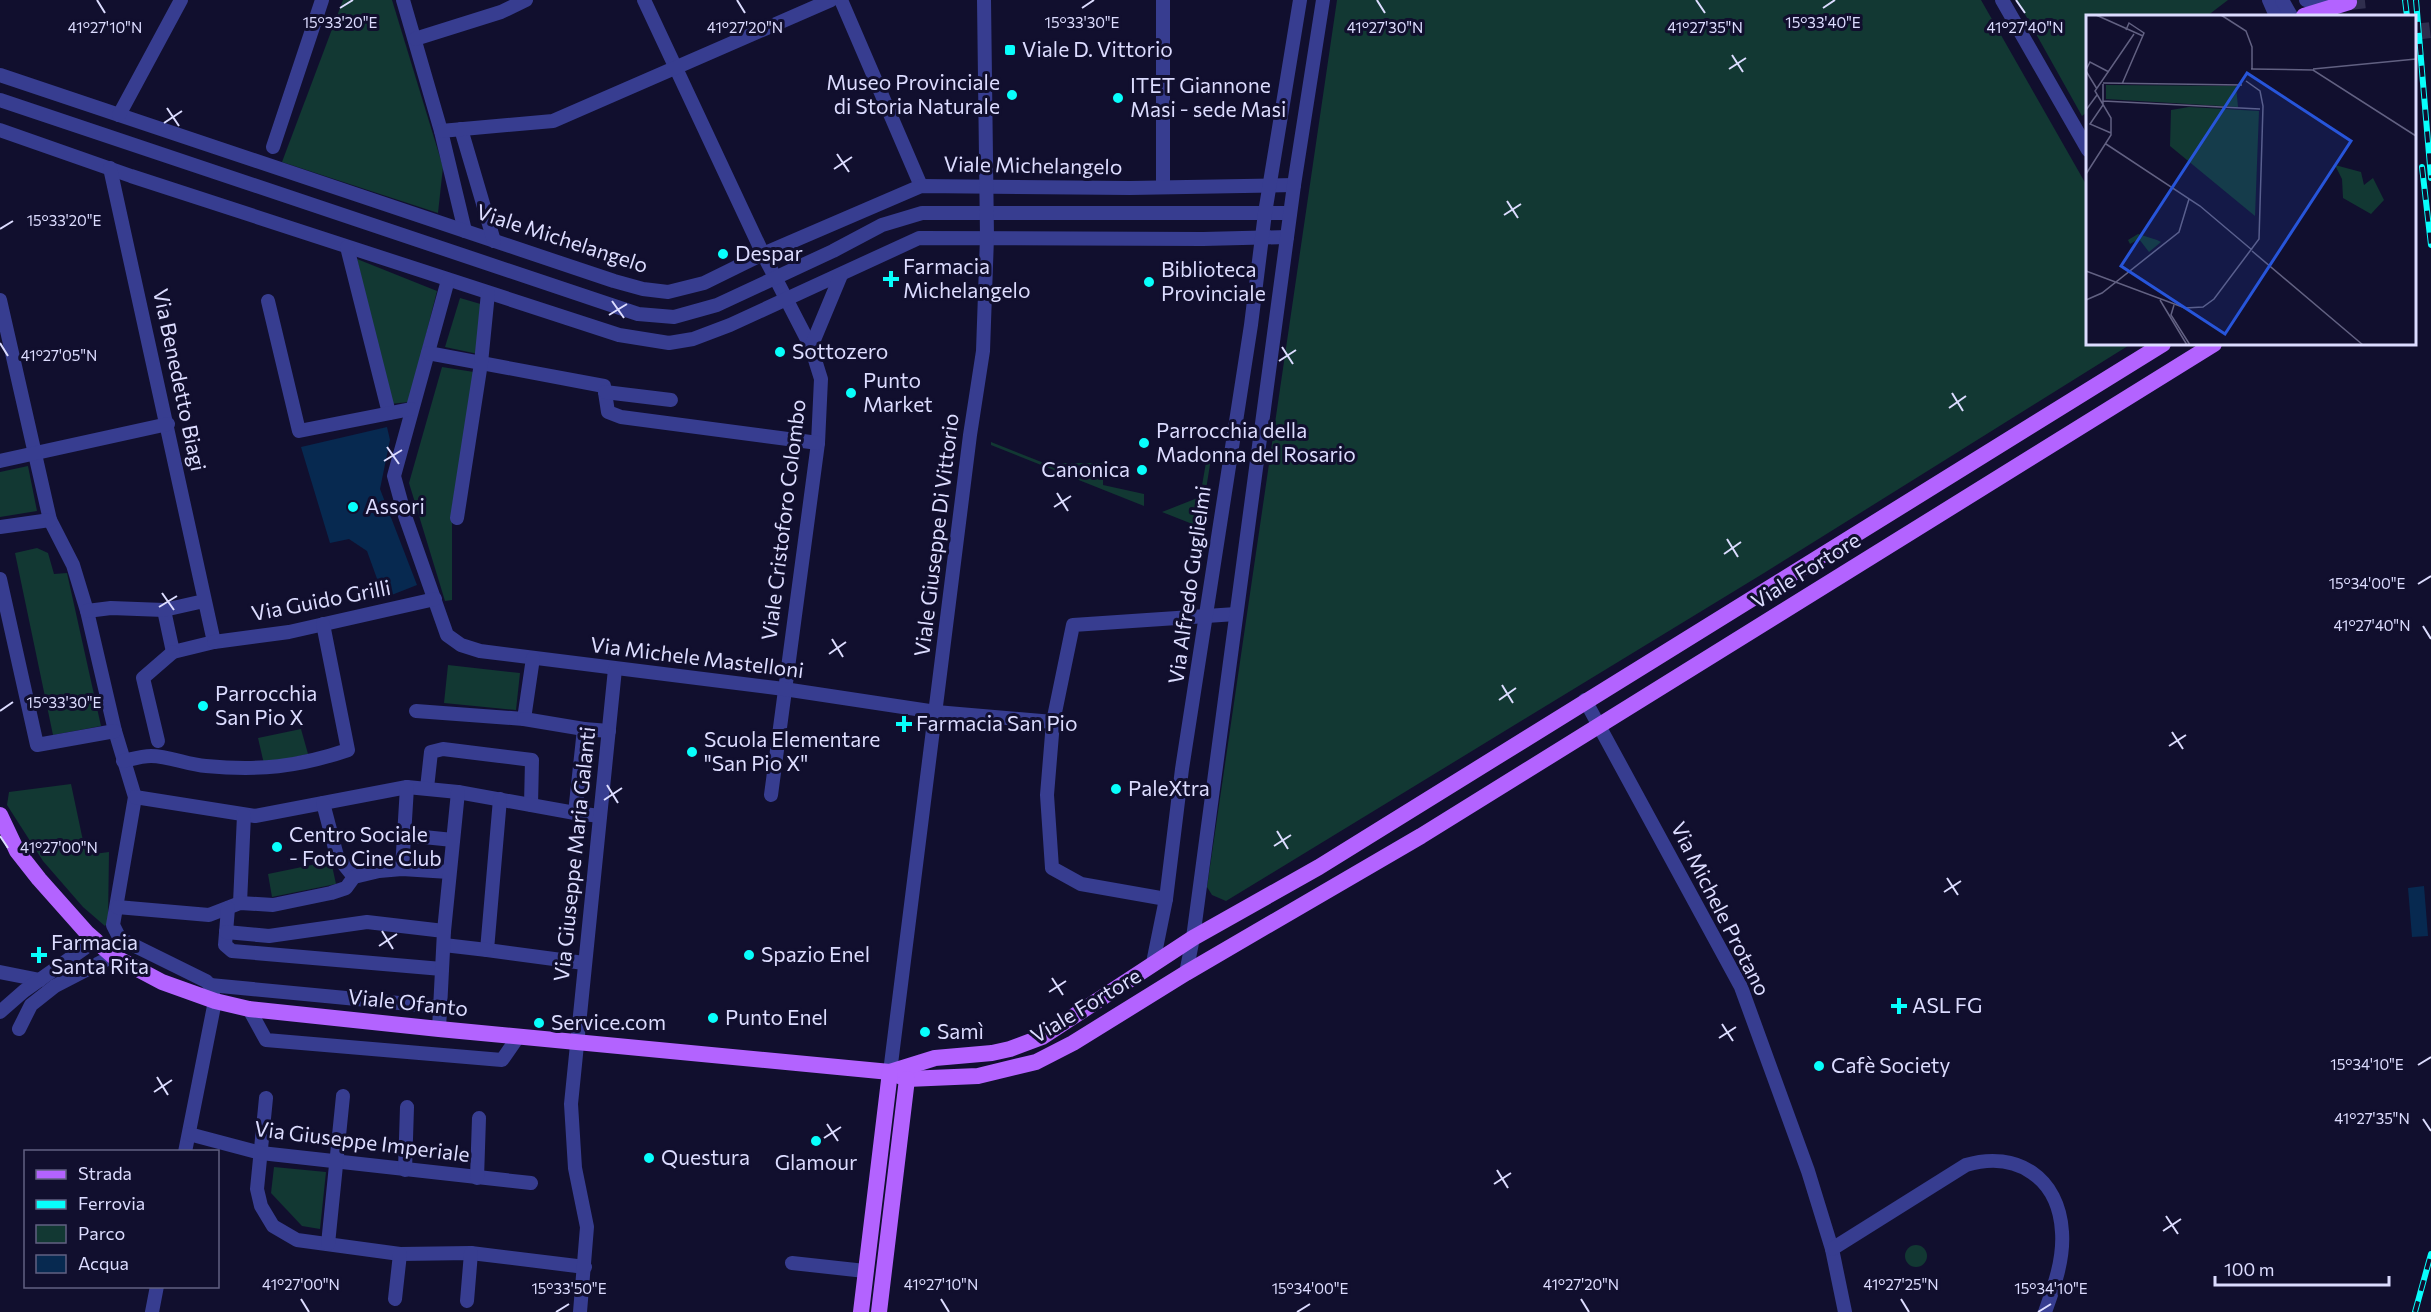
<svg xmlns="http://www.w3.org/2000/svg" width="2431" height="1312" font-family="Commissioner,sans-serif">
<rect width="100%" height="100%" fill="#110f2e"/>
<g fill="#123833">
<path d="M343,0H392L443,167L438,213L282,162Z"/>
<path d="M1337,0H1981L2087,186L2088,344H2131L1764,573L1226,901L1212,895L1207,887Z"/>
<path d="M2017,0H2228L2207,16H2088L2087,112L2082,116Z"/>
<path d="M357,259L437,291L409,402L390,404Z"/>
<path d="M460,298L484,305L478,354L445,347Z"/>
<path d="M442,367L474,372L452,508V600L445,601L409,483Z"/>
<path d="M991,442L1044,463H1103V485L1144,494V506L991,445Z"/>
<path d="M1208,451L1212,452L1200,527L1162,512L1200,497Z"/>
<path d="M28,466L37,511L0,517V472Z"/>
<path d="M37,548L48,553L54,574L67,573L101,726L53,735L15,553Z"/>
<path d="M448,665L520,673L516,710L444,703Z"/>
<path d="M301,729L308,754L264,764L258,738Z"/>
<path d="M71,784L86,855L109,852L108,922L105,926L83,907L43,861L7,805L9,792Z"/>
<path d="M331,861L336,884L272,897L268,874Z"/>
<path d="M274,1167L326,1172L320,1229L302,1226L271,1193Z"/>
<circle cx="1916" cy="1256" r="11"/>
</g>
<g fill="#072950">
<path d="M387,427L390,440L380,489L417,585L384,598L367,551L349,539L330,543L301,447Z"/>
<path d="M2424,886L2428,936L2412,937L2408,888Z"/>
</g>
<g fill="none" stroke-linecap="round" stroke-linejoin="round">
<g stroke="#2f2e4d" stroke-width="16" stroke-dasharray="16 8" stroke-linecap="butt">
<path d="M2349,2L2368,0"/>
<path d="M2414,32L2431,30"/>
</g>
<g stroke="#373d90" stroke-width="14">
<path d="M403,0L441,131L465,231"/>
<path d="M644,0L763,254L811,347L821,379L818,443L771,795"/>
<path d="M841,0L921,186"/>
<path d="M1163,0V186"/>
<path d="M2002,0L2088,150"/>
<path d="M2269,0L2276,16"/>
<path d="M2282,0L2291,16"/>
<path d="M2306,0L2323,3H2337"/>
<path d="M415,39L501,12L526,0"/>
<path d="M0,75L614,281L643,289L668,292L704,283L763,254L921,186L1130,188L1294,185"/>
<path d="M0,100L638,314L674,317L717,305L833,251L882,225L922,213H1290"/>
<path d="M119,115L181,0"/>
<path d="M461,129L494,241"/>
<path d="M0,130L131,176L619,335L669,343L693,339L730,325L919,238L1203,239L1287,237"/>
<path d="M441,131L553,121L831,0"/>
<path d="M273,147L322,0"/>
<path d="M110,168L214,642L173,652L164,610L204,601"/>
<path d="M347,247L389,413"/>
<path d="M448,280L394,476L405,516L447,635L461,645L480,651L784,689L936,712L1053,722"/>
<path d="M0,300L50,520L73,565L87,611L115,731L135,797L113,925L118,935"/>
<path d="M268,301L299,431L411,409"/>
<path d="M811,347L841,275"/>
<path d="M428,353L604,386L608,412L621,417L818,443"/>
<path d="M605,392L671,400"/>
<path d="M0,461L168,424"/>
<path d="M457,518L481,363L488,293"/>
<path d="M0,527L50,520"/>
<path d="M0,579L37,745L115,731"/>
<path d="M87,611L111,608L164,610"/>
<path d="M214,642L289,632L435,599"/>
<path d="M1585,700L1741,987L1808,1171L1832,1249L1845,1312"/>
<path d="M416,711L524,719L533,658"/>
<path d="M524,719L584,729"/>
<path d="M158,741L143,678L173,652"/>
<path d="M123,761C132,759 142,756 151,756C169,756 188,765 206,766C259,771 298,767 348,750L323,624"/>
<path d="M427,788L431,752L443,749L532,760L531,805"/>
<path d="M135,797L255,816L407,787L458,792L575,813L600,816"/>
<path d="M500,799L487,950L584,963"/>
<path d="M323,803L337,856L354,877"/>
<path d="M575,813L584,729L609,731"/>
<path d="M404,835L453,840"/>
<path d="M402,869L407,787"/>
<path d="M1166,899L1081,884L1052,868L1047,795L1053,722L1073,625L1236,614"/>
<path d="M240,903L244,815"/>
<path d="M117,907L209,915L240,903L273,905L331,893L346,888L354,877L379,871L402,869L449,872"/>
<path d="M228,908L225,945L232,951L442,969"/>
<path d="M226,932L269,936L367,922L444,931"/>
<path d="M127,942L206,981L210,985L215,1001L185,1152"/>
<path d="M444,945L487,950"/>
<path d="M1153,963L1166,899L1182,769L1251,325L1265,213L1300,0"/>
<path d="M0,972L40,980"/>
<path d="M1186,973L1193,938L1294,185L1323,0"/>
<path d="M210,985L441,1007"/>
<path d="M249,1009L266,1040L502,1060L518,1037"/>
<path d="M0,1012L24,991L96,940"/>
<path d="M19,1029L31,1005L55,986L113,956"/>
<path d="M439,1029L444,931L458,792"/>
<path d="M890,1072L970,435L983,351L987,237L984,0"/>
<path d="M266,1098L257,1189L261,1206L273,1226L297,1240L400,1254L471,1253L585,1267"/>
<path d="M189,1134L261,1153L531,1183"/>
<path d="M405,1170L407,1107"/>
<path d="M477,1178L479,1118"/>
<path d="M328,1244L343,1096"/>
<path d="M1832,1249L1966,1165C2017,1150 2059,1178 2062,1232C2064,1259 2054,1287 2045,1312"/>
<path d="M792,1263L865,1271"/>
<path d="M395,1299L400,1254"/>
<path d="M467,1301L471,1253"/>
<path d="M152,1312L157,1286"/>
<path d="M580,1312L587,1227L575,1168L571,1104L615,669"/>
</g>
<g stroke="#b363ff" stroke-width="16">
<path d="M2304,16L2349,2"/>
<path d="M0,815L17,851L39,879L87,933L113,956L162,982L215,1001L249,1009L439,1029L890,1072L907,1079L978,1076L1036,1062L1073,1043L1186,973L1421,836L2214,344"/>
<path d="M890,1072L935,1058L992,1053L1010,1049L1042,1037L1193,938L1319,867L2163,344"/>
<path d="M861,1312L890,1072"/>
<path d="M879,1312L907,1079"/>
</g>
<defs>
<g id="rail">
<path d="M2405,0L2407,16"/>
<path d="M2416,0L2431,178"/>
<path d="M2422,167L2431,245"/>
<path d="M2415,1312L2431,1254"/>
</g>
</defs>
<use href="#rail" stroke="#08fffc" stroke-width="6"/>
<use href="#rail" stroke="#110f2e" stroke-width="4" stroke-dasharray="11" stroke-linecap="butt"/>
</g>
<path fill="none" stroke="#dcdcff" stroke-width="2" d="M97,0L105,13M737,0L745,13M1377,0L1385,13M1696,0L1705,13M2016,0L2025,13M340,8L353,0M1082,8L1094,0M1823,8L1835,0M1732,55L1743,72M1729,69L1746,58M167,108L179,126M164,123L182,111M837,154L849,172M834,169L852,157M1507,201L1518,218M1504,215L1521,204M0,229L13,221M612,301L624,318M609,315L627,304M0,343L8,356M1282,347L1293,364M1279,361L1296,350M1952,393L1963,411M1949,408L1966,396M387,447L399,464M384,461L402,450M1057,493L1068,511M1054,507L1071,496M1727,539L1738,557M1724,554L1741,542M2418,584L2431,576M162,593L174,610M159,607L177,596M2423,626L2431,639M832,639L843,657M829,654L846,642M1502,685L1513,703M1499,700L1516,688M0,711L13,702M2172,732L2183,749M2169,746L2186,735M607,785L618,803M604,800L622,788M1277,831L1288,849M0,836L8,848M1274,846L1291,835M1947,878L1958,895M1944,892L1961,881M382,931L393,949M379,946L397,934M1052,978L1063,995M1049,992L1066,981M1722,1024L1733,1041M1719,1038L1736,1027M2418,1065L2431,1057M157,1077L168,1095M154,1092L172,1080M2423,1119L2431,1131M827,1124L838,1141M824,1138L841,1127M1497,1170L1508,1188M1494,1184L1511,1173M2166,1216L2178,1234M2163,1231L2181,1219M301,1299L309,1312M941,1299L949,1312M1581,1299L1589,1312M1901,1299L1909,1312M556,1312L569,1304M1297,1312L1310,1304M2038,1312L2051,1304"/>
<g fill="#08fffc" stroke="#110f2e" stroke-width="2">
<rect x="1004" y="44" width="12" height="12" rx="3"/>
<circle cx="1012" cy="95" r="6"/>
<circle cx="1118" cy="98" r="6"/>
<circle cx="723" cy="254" r="6"/>
<path d="M888 270h6v6h6v6h-6v6h-6v-6h-6v-6h6z"/>
<circle cx="1149" cy="282" r="6"/>
<circle cx="780" cy="352" r="6"/>
<circle cx="851" cy="393" r="6"/>
<circle cx="1144" cy="443" r="6"/>
<circle cx="1142" cy="470" r="6"/>
<circle cx="353" cy="507" r="6"/>
<circle cx="203" cy="706" r="6"/>
<path d="M901 715h6v6h6v6h-6v6h-6v-6h-6v-6h6z"/>
<circle cx="692" cy="752" r="6"/>
<circle cx="1116" cy="789" r="6"/>
<circle cx="277" cy="847" r="6"/>
<path d="M36 946h6v6h6v6h-6v6h-6v-6h-6v-6h6z"/>
<circle cx="749" cy="955" r="6"/>
<path d="M1896 997h6v6h6v6h-6v6h-6v-6h-6v-6h6z"/>
<circle cx="713" cy="1018" r="6"/>
<circle cx="539" cy="1023" r="6"/>
<circle cx="925" cy="1032" r="6"/>
<circle cx="1819" cy="1066" r="6"/>
<circle cx="816" cy="1141" r="6"/>
<circle cx="649" cy="1158" r="6"/>
</g>
<g text-anchor="middle" stroke-width="6" stroke-linejoin="round" paint-order="stroke">
<g font-size="21" fill="#dcdcff" stroke="#110f2e" text-anchor="start">
<text x="1022" y="57">Viale D. Vittorio</text>
<text x="1000" y="90" text-anchor="end">Museo Provinciale<tspan x="1000" dy="24">di Storia Naturale</tspan></text>
<text x="1130" y="93">ITET Giannone<tspan x="1130" dy="24">Masi - sede Masi</tspan></text>
<text x="735" y="261">Despar</text>
<text x="903" y="274">Farmacia<tspan x="903" dy="24">Michelangelo</tspan></text>
<text x="1161" y="277">Biblioteca<tspan x="1161" dy="24">Provinciale</tspan></text>
<text x="792" y="359">Sottozero</text>
<text x="863" y="388">Punto<tspan x="863" dy="24">Market</tspan></text>
<text x="1156" y="438">Parrocchia della<tspan x="1156" dy="24">Madonna del Rosario</tspan></text>
<text x="1130" y="477" text-anchor="end">Canonica</text>
<text x="365" y="514">Assori</text>
<text x="215" y="701">Parrocchia<tspan x="215" dy="24">San Pio X</tspan></text>
<text x="916" y="731">Farmacia San Pio</text>
<text x="704" y="747">Scuola Elementare<tspan x="704" dy="24">"San Pio X"</tspan></text>
<text x="1128" y="796">PaleXtra</text>
<text x="289" y="842">Centro Sociale<tspan x="289" dy="24">- Foto Cine Club</tspan></text>
<text x="51" y="950">Farmacia<tspan x="51" dy="24">Santa Rita</tspan></text>
<text x="761" y="962">Spazio Enel</text>
<text x="1912" y="1013">ASL FG</text>
<text x="725" y="1025">Punto Enel</text>
<text x="551" y="1030">Service.com</text>
<text x="937" y="1039">Samì</text>
<text x="1831" y="1073">Cafè Society</text>
<text x="661" y="1165">Questura</text>
<text x="816" y="1170" text-anchor="middle">Glamour</text>
</g>
<g font-size="21" fill="#dcdcff" stroke="#110f2e">
<text transform="translate(1033 166) rotate(1)" y="7">Viale Michelangelo</text>
<text transform="translate(562 239) rotate(18)" y="7">Viale Michelangelo</text>
<text transform="translate(179 380) rotate(78)" y="7">Via Benedetto Biagi</text>
<text transform="translate(784 520) rotate(-83)" y="7">Viale Cristoforo Colombo</text>
<text transform="translate(937 535) rotate(-83)" y="7">Viale Giuseppe Di Vittorio</text>
<text transform="translate(1806 571) rotate(-32)" y="7">Viale Fortore</text>
<text transform="translate(1190 585) rotate(-82)" y="7">Via Alfredo Guglielmi</text>
<text transform="translate(321 601) rotate(-11)" y="7">Via Guido Grilli</text>
<text transform="translate(697 658) rotate(7)" y="7">Via Michele Mastelloni</text>
<text transform="translate(575 854) rotate(-84)" y="7">Via Giuseppe Maria Galanti</text>
<text transform="translate(1720 909) rotate(63)" y="7">Via Michele Protano</text>
<text transform="translate(408 1003) rotate(6)" y="7">Viale Ofanto</text>
<text transform="translate(1086 1006) rotate(-31)" y="7">Viale Fortore</text>
<text transform="translate(362 1142) rotate(7)" y="7">Via Giuseppe Imperiale</text>
</g>
</g>
<g transform="translate(2086 15)">
<rect width="330" height="330" fill="#110f2e"/>
<path d="M20,70L150,71L152,92L20,84ZM103,92L173,96L169,201L84,131L85,95ZM249,150L275,157L278,170L287,163L298,185L285,199L257,183L256,164ZM52,219L71,225L75,227L63,237L53,224L44,229L42,225Z" fill="#123833"/>
<path fill="none" stroke="#626182" stroke-width="1.5" d="M10,0L57,21M135,0L160,16L166,32V54M165,54L227,55L330,121M227,54L330,44M0,55L4,47L23,57M0,56L11,74M17,68L156,70M17,69V90L4,109L25,118M36,69L58,18L43,8L40,15M17,86L174,94M0,95L11,80M20,129L114,191L166,235M0,159L25,120V103L9,76L48,19M166,236L277,330M0,256L99,293L117,292L128,284L173,224L177,91L174,76L160,66M0,285L16,278L93,217L103,184M74,285L101,330M88,290L85,300L104,330"/>
<path fill="#2755da" fill-opacity="0.15" stroke="#2755da" stroke-width="3" d="M161,58L265,126L139,319L35,251Z"/>
<rect width="330" height="330" fill="none" stroke="#dcdcff" stroke-width="3"/>
</g>
<g font-size="15" text-anchor="middle" fill="#dcdcff" stroke="#110f2e" stroke-width="6" stroke-linejoin="round" paint-order="stroke">
<text x="340" y="28">15°33'20"E</text>
<text x="1082" y="28">15°33'30"E</text>
<text x="1823" y="28">15°33'40"E</text>
<text x="105" y="33">41°27'10"N</text>
<text x="745" y="33">41°27'20"N</text>
<text x="1385" y="33">41°27'30"N</text>
<text x="2025" y="33">41°27'40"N</text>
<text x="1705" y="33">41°27'35"N</text>
<text x="64" y="226">15°33'20"E</text>
<text x="59" y="361">41°27'05"N</text>
<text x="2367" y="589">15°34'00"E</text>
<text x="2372" y="631">41°27'40"N</text>
<text x="64" y="708">15°33'30"E</text>
<text x="59" y="853">41°27'00"N</text>
<text x="2367" y="1070">15°34'10"E</text>
<text x="2372" y="1124">41°27'35"N</text>
<text x="301" y="1290">41°27'00"N</text>
<text x="941" y="1290">41°27'10"N</text>
<text x="1581" y="1290">41°27'20"N</text>
<text x="1901" y="1290">41°27'25"N</text>
<text x="569" y="1294">15°33'50"E</text>
<text x="1310" y="1294">15°34'00"E</text>
<text x="2051" y="1294">15°34'10"E</text>
</g>
<rect x="24" y="1150" width="195" height="138" fill="#110f2e" stroke="#626182" stroke-width="1.5"/>
<rect x="36" y="1170" width="30" height="9" fill="#b363ff" stroke="#626182" stroke-width="1.5"/>
<text x="78" y="1180" font-size="18" fill="#dcdcff">Strada</text>
<rect x="36" y="1200" width="30" height="9" fill="#08fffc" stroke="#626182" stroke-width="1.5"/>
<text x="78" y="1210" font-size="18" fill="#dcdcff">Ferrovia</text>
<rect x="36" y="1225" width="30" height="18" fill="#123833" stroke="#626182" stroke-width="1.5"/>
<text x="78" y="1240" font-size="18" fill="#dcdcff">Parco</text>
<rect x="36" y="1255" width="30" height="18" fill="#072950" stroke="#626182" stroke-width="1.5"/>
<text x="78" y="1270" font-size="18" fill="#dcdcff">Acqua</text>
<path d="M2215 1276v9h174v-9" fill="none" stroke="#dcdcff" stroke-width="3"/>
<text x="2224" y="1276" font-size="18" fill="#dcdcff" stroke="#110f2e" stroke-width="4.5" paint-order="stroke">100 m</text>
</svg>
